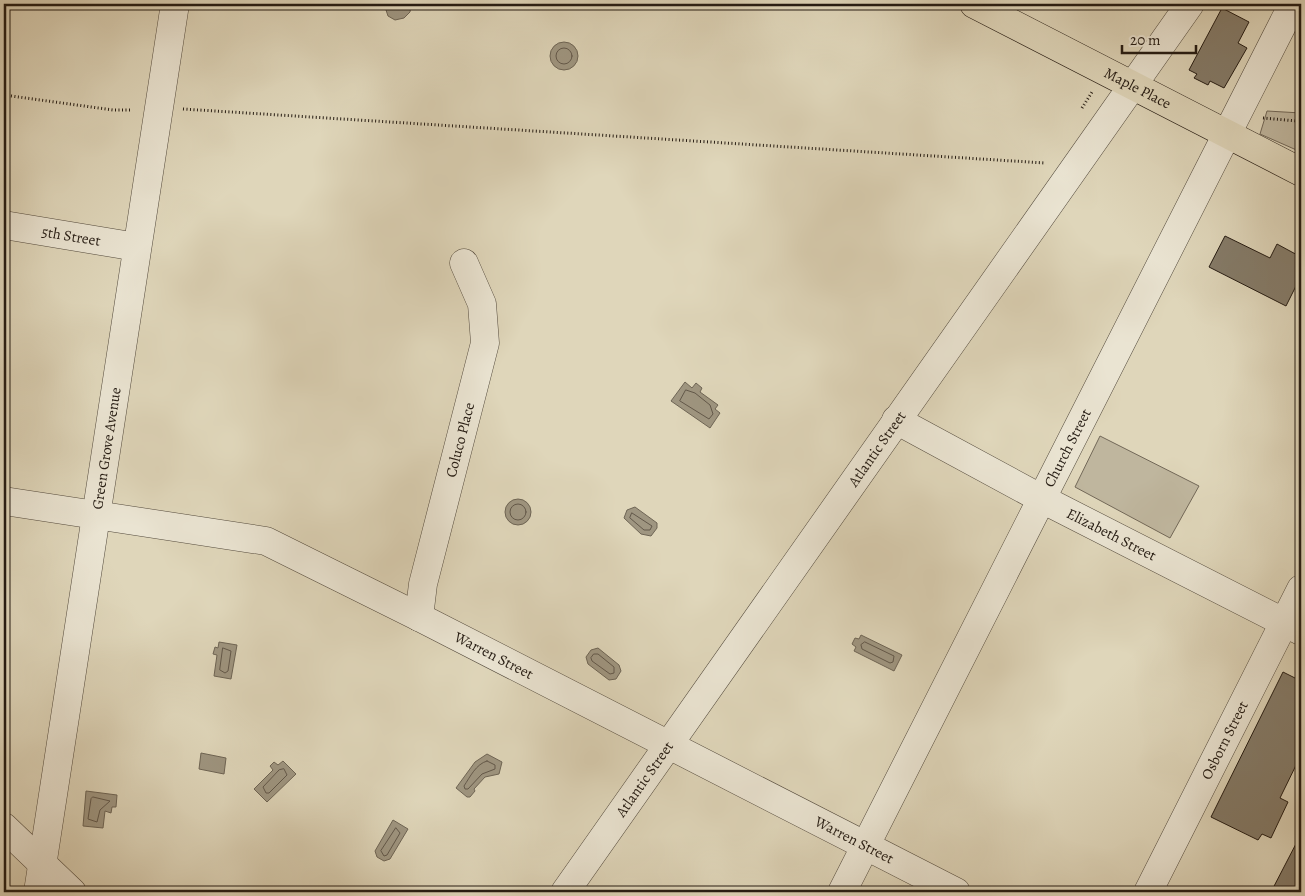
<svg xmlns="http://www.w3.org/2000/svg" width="1305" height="896" font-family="Alegreya,serif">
<rect width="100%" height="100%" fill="#dfd6ba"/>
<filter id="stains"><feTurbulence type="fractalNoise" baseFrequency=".004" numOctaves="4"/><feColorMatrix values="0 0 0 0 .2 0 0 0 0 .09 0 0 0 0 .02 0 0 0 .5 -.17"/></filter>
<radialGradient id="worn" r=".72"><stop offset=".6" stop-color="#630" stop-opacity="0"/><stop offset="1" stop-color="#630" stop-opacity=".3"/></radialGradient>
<g fill="#bfb69e" stroke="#726858">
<path d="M1267,111L1301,113V152L1260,134Z"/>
<path d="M1100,436L1199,486L1170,538L1075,487Z"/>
</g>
<g fill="#9f9681" stroke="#6e6555">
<path d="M384,4H411L410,12L404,18L395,20L388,16Z"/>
<circle cx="564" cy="56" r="14"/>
<path d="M685,382L692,388L696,383L702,388L700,392L718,405L715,409L720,413L710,428L671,401Z"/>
<circle cx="518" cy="512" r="13"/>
<path d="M635,507L657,523V528L651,536L641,534L624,518L627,510Z"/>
<path d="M861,635L902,655L894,671L854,651L856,647L852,644L855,638L859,639Z"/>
<path d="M219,642L237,645L231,679L214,676L217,655L213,654L215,647L218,648Z"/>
<path d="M598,648L619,665L621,671L616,679L609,680L588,664L586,657L591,650Z"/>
<path d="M201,753L226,758L224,774L199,769Z"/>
<path d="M487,754L502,762L499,774L485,777L474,789L475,791L470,797H467L456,788L475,762Z"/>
<path d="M283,761L296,774L267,802L254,789L273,770L270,766L274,762L278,765Z"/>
<path d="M86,791L117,795L116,807H112L111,813L105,811L103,828L83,826Z"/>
<path d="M393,820L408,829L390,859L384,861L377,857L375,851Z"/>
</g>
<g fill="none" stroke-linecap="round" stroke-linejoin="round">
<g stroke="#62584a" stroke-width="1">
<circle cx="564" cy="56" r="8"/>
<path d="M686,390L695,393L710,405L713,414L709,419L680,401Z"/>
<circle cx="518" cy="512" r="8"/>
<path d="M632,513L652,526L650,530H644L630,518Z"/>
<path d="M865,642L894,656L893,662L890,663L862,649L861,645Z"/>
<path d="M223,648L231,651L228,671L225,673L220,670Z"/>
<path d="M594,654H598L614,667V673L610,674L592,661L591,658Z"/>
<path d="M487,761L495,765V769L482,774L468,789H465L464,786C470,777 476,764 487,761Z"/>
<path d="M284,769L287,775L269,793H266L263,787L279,770Z"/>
<path d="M93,797L110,801L100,810L97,822L88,819L91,799Z"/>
<path d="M396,828L400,833L387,855L384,856L381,851Z"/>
</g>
</g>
<g fill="#857c6a" stroke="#241b13">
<path d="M1222,8L1249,22L1238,43L1247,48L1224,88L1210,81L1208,85L1194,78L1197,74L1189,70Z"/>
<path d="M1225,236L1270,258L1277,244L1301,257V276L1286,306L1209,267Z"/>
<path d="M1283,672L1301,681V755L1280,798L1288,802L1271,838L1262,834L1258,840L1211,817Z"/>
<path d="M1299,838L1301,839V892H1271Z"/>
</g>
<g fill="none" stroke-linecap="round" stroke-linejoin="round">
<defs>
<g id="minor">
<path id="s1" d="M4,225L137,247"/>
<path id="s2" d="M896,420L1042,499L1301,631"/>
<path id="s3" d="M4,501L266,541L419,617L956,892"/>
<path id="s4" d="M419,617L423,584L485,343L482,304L464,263"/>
<path d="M4,827L72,892"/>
<path id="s5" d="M38,892L175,4"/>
<path id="s6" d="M565,892L1190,4"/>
<path id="s7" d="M842,892L1293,4"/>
<path id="s8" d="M1148,892L1301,589"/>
</g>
<g id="major">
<path id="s9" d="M974,4L1301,172"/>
</g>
</defs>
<use href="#minor" stroke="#534a3d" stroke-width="29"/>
<use href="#major" stroke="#241b13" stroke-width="29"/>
<g stroke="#241b13" stroke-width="3" stroke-dasharray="1 2.5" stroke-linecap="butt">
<path d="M4,95L113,110H132"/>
<path d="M1082,108L1092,92"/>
<path d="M183,109L1045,163"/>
<path d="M1263,118L1297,121L1301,124"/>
</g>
<use href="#minor" stroke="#eae4d2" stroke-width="28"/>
<use href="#major" stroke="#dfd6ba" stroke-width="28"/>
</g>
<g text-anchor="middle" stroke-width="4" stroke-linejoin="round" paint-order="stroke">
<g font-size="15" fill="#241b13" stroke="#eae4d2">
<text dy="5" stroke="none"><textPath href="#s9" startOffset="184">Maple Place</textPath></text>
<text dy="5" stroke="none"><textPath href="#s1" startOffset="68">5th Street</textPath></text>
<text dy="5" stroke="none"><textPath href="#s4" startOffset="182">Coluco Place</textPath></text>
<text dy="5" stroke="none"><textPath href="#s5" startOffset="449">Green Grove Avenue</textPath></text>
<text dy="5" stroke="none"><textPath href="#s6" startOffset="542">Atlantic Street</textPath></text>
<text dy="5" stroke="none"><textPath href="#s7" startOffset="498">Church Street</textPath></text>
<text dy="5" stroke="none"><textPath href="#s2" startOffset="244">Elizabeth Street</textPath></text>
<text dy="5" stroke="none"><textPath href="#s3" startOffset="520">Warren Street</textPath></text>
<text dy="5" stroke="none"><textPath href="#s8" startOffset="170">Osborn Street</textPath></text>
<text dy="5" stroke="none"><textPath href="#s6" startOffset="138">Atlantic Street</textPath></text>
<text dy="5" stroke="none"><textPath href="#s3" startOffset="925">Warren Street</textPath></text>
</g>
</g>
<rect width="1305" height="896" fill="none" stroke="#dfd6ba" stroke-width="20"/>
<rect x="5" y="5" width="1295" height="886" fill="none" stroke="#241b13" stroke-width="2.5"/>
<rect x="10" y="10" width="1285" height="876" fill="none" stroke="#241b13"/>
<path d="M1122 45v8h74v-8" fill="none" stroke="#241b13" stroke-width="2.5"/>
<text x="1130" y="45" font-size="15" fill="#241b13" stroke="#eae4d2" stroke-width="4" paint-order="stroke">20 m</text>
<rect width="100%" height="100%" filter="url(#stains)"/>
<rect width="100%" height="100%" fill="url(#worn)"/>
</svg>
